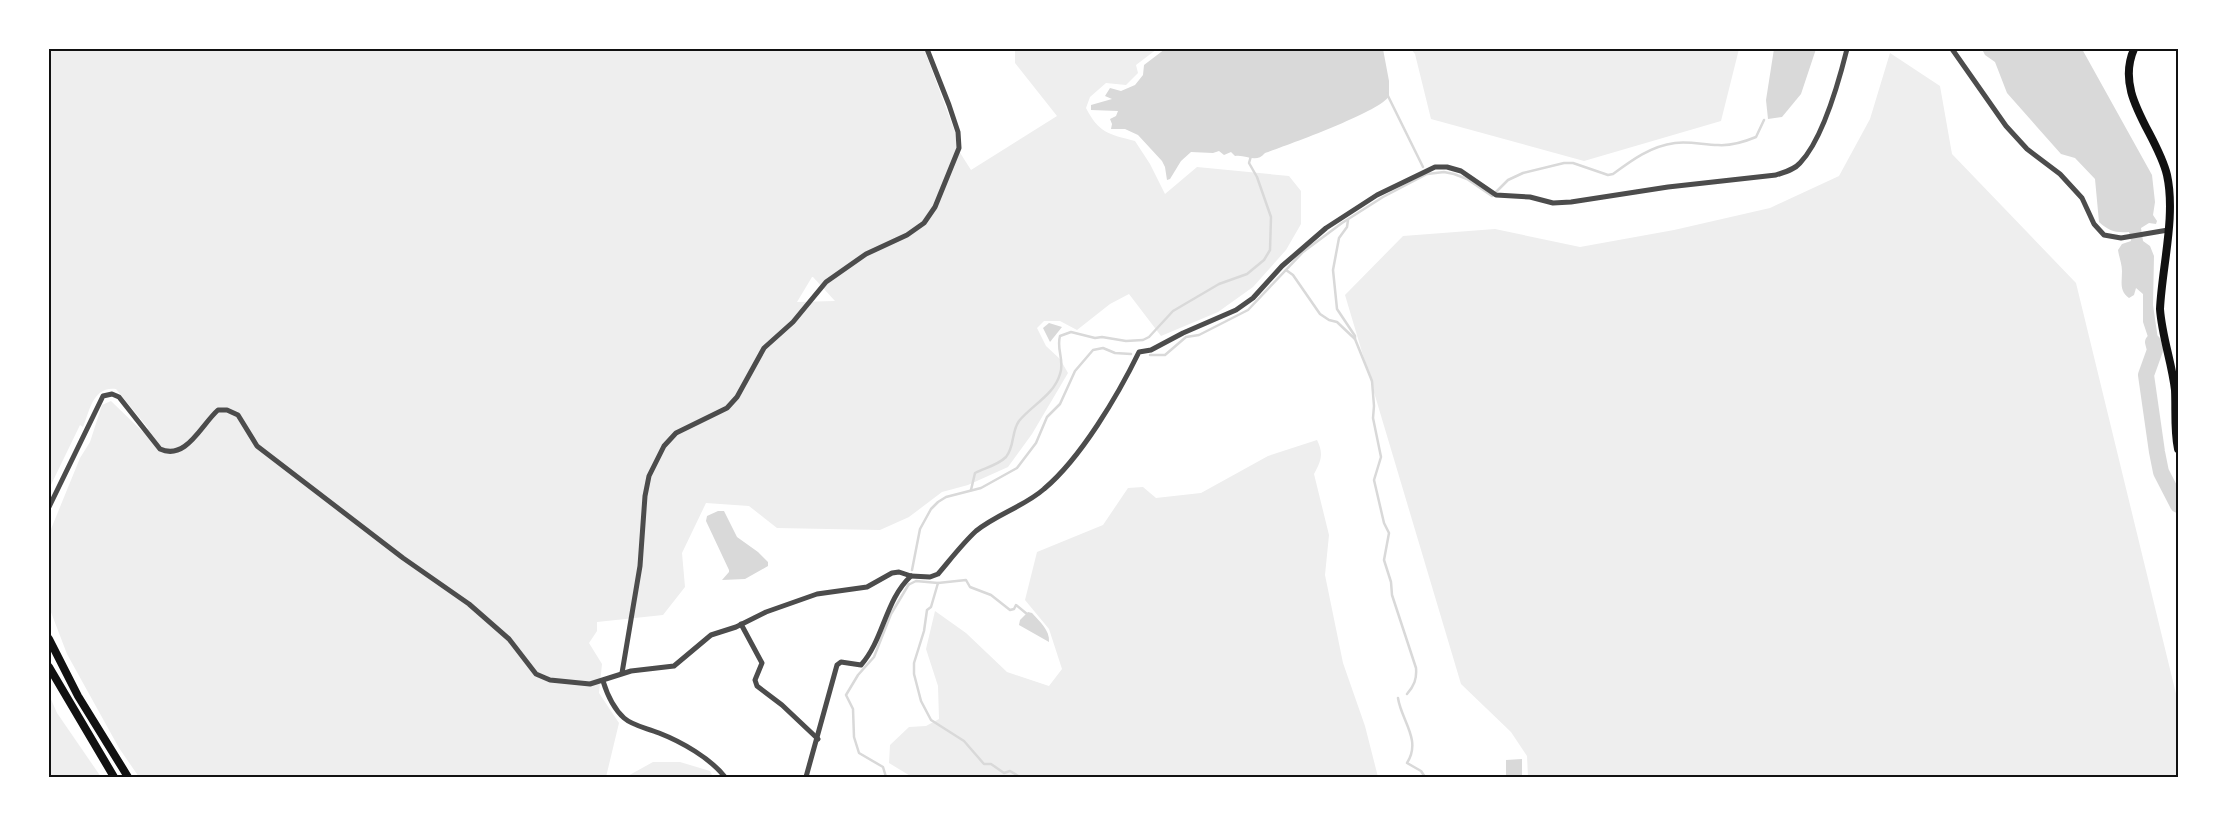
<svg xmlns="http://www.w3.org/2000/svg" width="2227" height="826" font-family="Karla,sans-serif">
<rect width="100%" height="100%" fill="#fff"/>
<g fill="#eee" fill-rule="evenodd">
<path d="M49,49H924L955,132L957,148L971,170L1057,116L1015,63V49H1157L1136,65L1138,73L1126,85L1106,83L1090,97L1086,108C1099,133 1108,134 1135,141L1150,164L1165,194L1197,167L1289,176L1301,191V224L1286,250L1253,287L1218,312L1161,336L1129,294L1110,304L1077,330L1060,321H1044L1037,328L1046,346L1060,359L1068,373L1032,434L1008,467L968,485L942,492L909,517L880,530L777,528L749,506L706,503L682,553L685,587L663,615L597,622V631L589,643L602,664L599,693L619,723L606,777H139L119,748L67,654L49,607V534L80,458L90,442L102,405L111,401L143,432L148,428L116,389C93,386 90,410 83,427L80,425L49,489ZM812,277H813L835,301L797,302Z"/>
<path d="M1411,49H1739L1721,121L1584,161L1431,119L1415,54Z"/>
<path d="M1890,53L1940,86L1952,154L2076,283L2178,702V777H1528L1527,756L1511,732L1461,684L1345,295L1403,236L1495,229L1580,247L1674,230L1770,208L1839,176L1870,119Z"/>
<path d="M1317,440C1324,454 1321,461 1314,474L1329,535L1325,575L1343,663L1365,726L1378,777H912L889,763L890,745L909,727L926,726L939,719L938,686L926,649L935,611L966,633L1007,672L1049,686L1062,669L1049,629L1025,600L1037,552L1103,525L1128,488L1143,487L1156,498L1201,493L1268,456Z"/>
<path d="M49,695L57,713L101,777H49Z"/>
<path d="M653,762H680L710,771L713,777H626Z"/>
</g>
<g fill="#d9d9d9">
<path d="M1165,49H1383L1389,81V96C1382,111 1285,146 1265,153C1256,164 1246,154 1235,156L1231,152L1224,155L1219,151L1213,153L1191,152L1181,161L1170,179L1167,180L1165,167L1162,161L1138,135L1125,129H1111L1112,124L1110,119L1116,116L1118,111L1091,110V105L1112,99L1105,96L1110,88L1121,91L1135,85L1143,75L1144,65Z"/>
<path d="M1774,49H1816L1801,94L1782,117L1768,119L1766,100Z"/>
<path d="M1982,49H2082L2152,175L2155,202L2153,215L2157,221L2156,224L2149,223L2141,228L2143,241L2150,246L2154,256L2153,305L2160,353L2151,370L2148,337L2143,322V294L2136,288L2134,295L2129,298C2119,291 2122,282 2122,271C2122,264 2119,257 2118,250L2122,244L2131,241L2129,232C2115,233 2109,231 2099,222L2095,179L2075,158L2061,154L2037,127L2007,93L1995,62L1985,55Z"/>
<path d="M1049,323L1062,327L1050,342L1043,328Z"/>
<path d="M718,511H724L737,537L758,552L768,562V566L745,579L722,580L729,572V570L706,521L707,516Z"/>
<path d="M1028,612L1032,613C1039,621 1050,630 1049,642L1019,625L1020,620Z"/>
<path d="M1522,759V777H1506V760Z"/>
</g>
<g fill="none" stroke-linecap="round" stroke-linejoin="round">
<g stroke="#d9d9d9" stroke-width="2.5">
<path d="M1387,94L1423,167"/>
<path d="M1348,220L1347,227L1339,238L1333,270L1337,309L1355,336V339"/>
<path d="M1286,270L1293,275L1320,314L1329,320L1337,322L1355,339L1372,381L1374,406L1373,418L1381,457L1374,480L1384,523L1389,533L1384,560L1391,582L1392,595L1416,668C1417,679 1414,686 1407,694"/>
<path d="M1150,355H1165L1186,337L1199,335L1248,310L1303,252L1342,223L1383,197L1427,174L1444,172L1454,174L1467,179L1492,196L1508,180L1523,173L1564,163H1573L1608,175L1613,174C1632,160 1651,146 1675,143C1690,141 1704,145 1718,145C1732,146 1744,142 1756,137L1764,120"/>
<path d="M971,490L975,473C985,468 998,465 1006,457C1015,446 1011,432 1019,421C1032,405 1054,395 1060,374C1065,361 1056,349 1060,336L1071,332L1095,338L1102,337L1126,341L1143,340L1149,337L1173,311L1219,284L1247,274L1264,260L1270,250L1271,217L1257,177L1249,163L1251,156"/>
<path d="M912,570L920,529L931,509L938,502L946,497L981,488L1017,468L1036,443L1047,417L1060,404L1075,371L1093,350L1103,348L1115,353L1131,354"/>
<path d="M938,583L931,607L927,610L924,631L914,663V674L921,701L931,720L964,741L984,764H991L1004,773L1010,771L1020,777"/>
<path d="M908,585L916,581L938,583L966,580L970,587L991,595L1010,610L1014,609L1016,605L1027,614"/>
<path d="M1398,698C1401,720 1422,740 1407,763L1421,771L1425,777"/>
<path d="M886,777L883,767L859,753L854,737L853,709L846,695L858,675L874,657L891,614L909,584"/>
</g>
<path stroke="#d9d9d9" stroke-width="16" d="M2153,342L2155,350L2146,375L2157,452L2161,472L2178,505"/>
<g stroke="#4c4c4c" stroke-width="5">
<path d="M1952,49L2006,126L2027,149L2060,174L2082,198L2094,224L2104,235L2121,238L2168,230"/>
<path d="M49,507L103,396L112,394L119,397L160,449C186,461 201,425 218,410H227L238,415L257,446L403,558L469,604L509,639L536,674L550,680L590,684L631,671L674,666L711,635L736,627L766,612L817,594L867,587L892,573L899,572L911,576L930,577L938,574C950,560 962,544 976,531C997,514 1025,506 1044,489C1081,458 1118,395 1139,352L1151,350L1183,333L1236,310L1253,298L1282,266L1326,228L1377,195L1435,167H1447L1461,171L1496,195L1530,197L1553,203L1571,202L1668,187L1776,175C1785,172 1794,170 1800,163C1823,139 1839,81 1847,49"/>
<path d="M741,624L762,663L755,680L757,686L782,705L818,739"/>
<path d="M622,673L640,566L645,496L649,476L664,446L676,433L727,408L737,397L764,348L793,322L826,282L866,254L907,235L924,223L935,207L959,148L958,132L949,105L927,49"/>
<path d="M603,681C607,694 613,708 624,718C633,726 647,728 659,733C682,742 710,758 725,777"/>
<path d="M806,777L837,665L841,662L861,665C884,639 885,600 911,576"/>
</g>
<g stroke="#111" stroke-width="8">
<path d="M2134,49C2114,95 2157,133 2167,175C2176,216 2162,267 2160,309C2162,337 2172,363 2175,390C2176,410 2174,430 2178,449"/>
<path d="M49,639L78,696L128,777"/>
<path d="M49,667L114,777"/>
</g>
</g>
<rect width="2227" height="826" fill="none" stroke="#ffffff" stroke-width="100"/>
<rect x="50" y="50" width="2127" height="726" fill="none" stroke="#111" stroke-width="2"/>
</svg>
